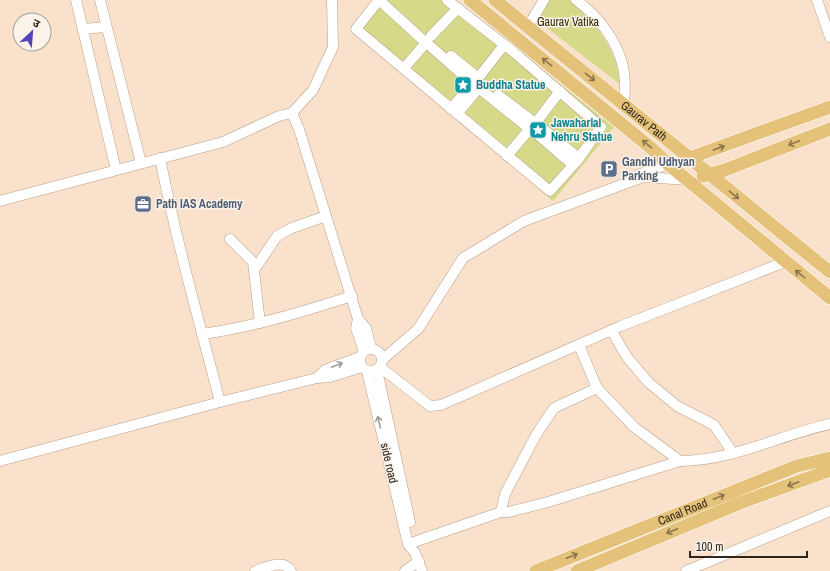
<svg xmlns="http://www.w3.org/2000/svg" width="830" height="571" font-family="'Archivo Narrow','Noto Sans Devanagari',sans-serif">
<rect width="100%" height="100%" fill="#fae1cb"/>
<g fill="#d5d988">
<path d="M375,0H455L614,127L553,201L351,29Z"/>
<path d="M550,0H570C597,24 616,48 621,85L538,21Z"/>
</g>
<g fill="none" stroke-linecap="round" stroke-linejoin="round">
<defs>
<g id="minor">
<path d="M76,0L116,170"/>
<path d="M100,0L141,163"/>
<path d="M332,0L333,47L313,90L292,113L299,129L358,319L366,328L371,348"/>
<path d="M379,0L356,29L550,191L577,161L601,127L510,49L447,0"/>
<path d="M379,0L423,40"/>
<path d="M576,0C598,16 617,40 623,67C626,79 625,92 624,104"/>
<path d="M817,0L830,37"/>
<path d="M528,26L544,0"/>
<path d="M83,29L106,27"/>
<path d="M431,36L458,8"/>
<path d="M429,45L471,82"/>
<path d="M451,56L477,77"/>
<path d="M404,68L425,44"/>
<path d="M479,77L504,45"/>
<path d="M480,89L525,125"/>
<path d="M498,95L530,119"/>
<path d="M451,109L472,84"/>
<path d="M457,114L478,89"/>
<path d="M538,120L560,91"/>
<path d="M541,127L579,158"/>
<path d="M537,134L573,165"/>
<path d="M507,156L527,132"/>
<path d="M160,158C176,240 199,321 220,402"/>
<path d="M638,175L668,164"/>
<path d="M0,201L223,142L279,116L292,113"/>
<path d="M230,239L253,262L260,323"/>
<path d="M255,269L277,236L292,228L326,216"/>
<path d="M358,319L356,328L364,351"/>
<path d="M611,330L627,357L648,382L677,406L714,425L733,453"/>
<path d="M202,334C253,327 302,312 352,296"/>
<path d="M579,345L597,388L634,427L680,461"/>
<circle cx="371" cy="360" r="11"/>
<path d="M382,360L418,329L463,258L524,221L643,177L689,180"/>
<path d="M380,367L430,406L441,405L621,326L785,262"/>
<path d="M377,370L410,522"/>
<path d="M367,371L408,544L415,553L422,571"/>
<path d="M317,378L325,370L360,357"/>
<path d="M0,461L220,402L317,378L330,377L362,367"/>
<path d="M501,512L505,494L536,435L554,408L597,388"/>
<path d="M414,542L501,512H509L548,502L680,461C732,461 780,435 830,424"/>
<path d="M255,571C265,568 284,558 291,571"/>
<path d="M405,571L419,561"/>
<path d="M686,571L830,511"/>
</g>
<g id="major">
<path d="M470,0L650,147L668,164L830,298"/>
<path id="s1" d="M495,0L830,272"/>
<path d="M684,160L830,107"/>
<path d="M703,176L725,170L830,129"/>
<path id="s2" d="M536,571L797,466L830,458"/>
<path d="M577,571L740,503L830,470"/>
</g>
</defs>
<use href="#minor" stroke="#b7a08b" stroke-width="11"/>
<use href="#major" stroke="#fff" stroke-width="14"/>
<use href="#minor" stroke="#fff" stroke-width="10"/>
<use href="#major" stroke="#e5c279" stroke-width="13"/>
</g>
<defs><path id="oneway-shaft" d="M-6 0H5M1.5-3L5.5 0L1.5 3" fill="none" stroke-width="1.6" stroke-linecap="round" stroke-linejoin="round"/></defs>
<g stroke="#8a744b">
<use href="#oneway-shaft" transform="translate(547 62) rotate(-141)"/>
<use href="#oneway-shaft" transform="translate(590 77) rotate(39)"/>
<use href="#oneway-shaft" transform="translate(794 143) rotate(158)"/>
<use href="#oneway-shaft" transform="translate(647 144) rotate(-140)"/>
<use href="#oneway-shaft" transform="translate(719 148) rotate(-20)"/>
<use href="#oneway-shaft" transform="translate(734 195) rotate(39)"/>
<use href="#oneway-shaft" transform="translate(800 274) rotate(-141)"/>
<use href="#oneway-shaft" transform="translate(793 484) rotate(160)"/>
<use href="#oneway-shaft" transform="translate(719 497) rotate(-22)"/>
<use href="#oneway-shaft" transform="translate(672 531) rotate(157)"/>
<use href="#oneway-shaft" transform="translate(572 556) rotate(-22)"/>
</g>
<g stroke="#a19d99">
<use href="#oneway-shaft" transform="translate(337 365) rotate(-21)"/>
<use href="#oneway-shaft" transform="translate(379 422) rotate(-103)"/>
</g>
<defs>
<symbol id="sight-square" viewBox="-11 -11 22 22"><rect x="-9" y="-9" width="18" height="18" rx="4" fill="#0f9aa8" stroke="#fbf2e9"/><path d="M0-6L1.8-2.2L6-1.7L2.9 1.2L3.7 5.4L0 3.3L-3.7 5.4L-2.9 1.2L-6-1.7L-1.8-2.2Z" fill="#fff"/></symbol>
<symbol id="parking-square" viewBox="-11 -11 22 22"><rect x="-9" y="-9" width="18" height="18" rx="4" fill="#5c6f8a" stroke="#fbf2e9"/><path d="M-3.5-5.5H1a3.5 3.5 0 0 1 0 7H-1V5.5H-3.5ZM-1-3.4V-.6H.8a1.4 1.4 0 0 0 0-2.8Z" fill="#fff"/></symbol>
<symbol id="office-square" viewBox="-11 -11 22 22"><rect x="-9" y="-9" width="18" height="18" rx="4" fill="#5c6f8a" stroke="#fbf2e9"/><path d="M-6-3h4V-5.5h4V-3h4V5H-6ZM-1-4.5V-3h2v-1.5ZM-6 0V1H6V0Z" fill="#fff"/></symbol>
</defs>
<g fill-rule="evenodd">
<use href="#sight-square" x="453" y="75" width="20" height="20"/>
<use href="#sight-square" x="528" y="120" width="20" height="20"/>
<use href="#parking-square" x="599" y="159" width="20" height="20"/>
<use href="#office-square" x="133" y="194" width="20" height="20"/>
</g>
<g text-anchor="middle" stroke-width="3" stroke-linejoin="round" paint-order="stroke">
<g font-size="12" fill="#2d2e04" stroke="#fbf2e9">
<text x="568" y="26">Gaurav Vatika</text>
</g>
<g font-size="12" font-weight="bold" fill="#0d838f" stroke="#fbf2e9" text-anchor="start">
<text x="476" y="89">Buddha Statue</text>
<text x="551" y="127">Jawaharlal<tspan x="551" dy="14">Nehru Statue</tspan></text>
</g>
<g font-size="12" fill="#2e251d" stroke="#fbf2e9">
<text dy="4" stroke="none"><textPath href="#s1" startOffset="192">Gaurav Path</textPath></text>
<text transform="translate(389 463) rotate(77)" y="4">side road</text>
<text dy="4" stroke="none"><textPath href="#s2" startOffset="158">Canal Road</textPath></text>
</g>
<g font-size="12" font-weight="bold" fill="#4e5e75" stroke="#fbf2e9" text-anchor="start">
<text x="622" y="166">Gandhi Udhyan<tspan x="622" dy="14">Parking</tspan></text>
<text x="156" y="208">Path IAS Academy</text>
</g>
</g>
<g transform="translate(32 32) rotate(26)"><circle r="19" fill="#fbf2e9" stroke="#a9a097"/>
<path d="M0-3L7 15L0 10L-7 15Z" fill="#5643bb"/>
<text y="-6" font-size="11" font-weight="bold" text-anchor="middle" fill="#2e251d">उ</text>
</g>
<path d="M690 551v6h117v-6" fill="none" stroke="#2e251d" stroke-width="2"/>
<text x="696" y="551" font-size="12" fill="#2e251d" stroke="#fbf2e9" stroke-width="3" paint-order="stroke">100 m</text>
</svg>
